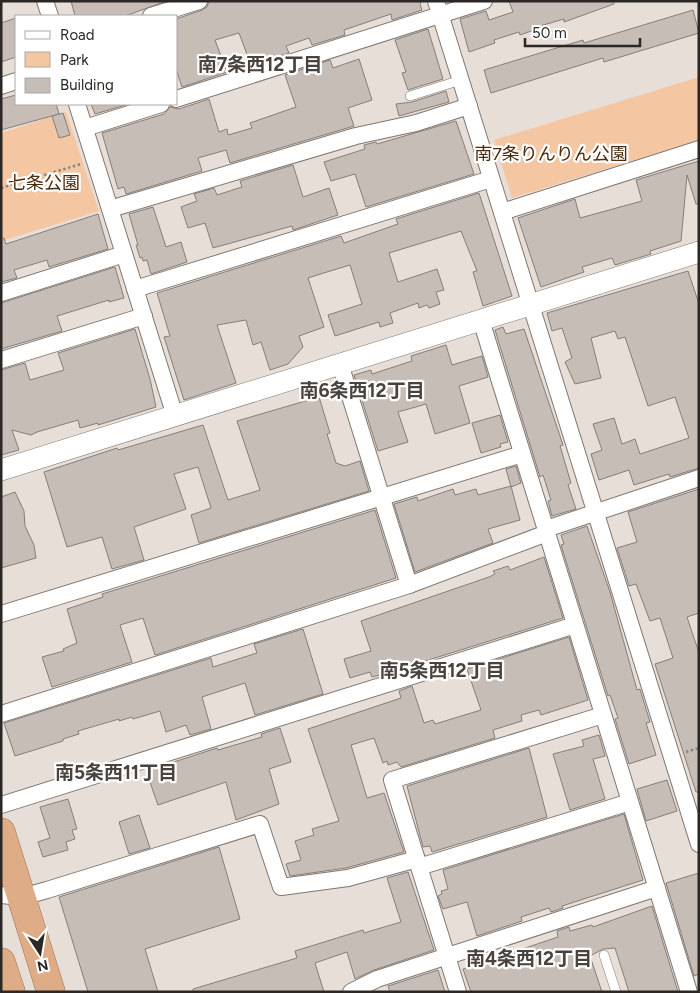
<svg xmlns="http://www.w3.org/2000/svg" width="700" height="993" font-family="Figtree,'Noto Sans JP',sans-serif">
<rect width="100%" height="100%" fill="#e7ded7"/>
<g fill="#f5c6a2">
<path d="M699,77V140L512,198L494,140Z"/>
<path d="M66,112L99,211L1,241V133Z"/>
</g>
<g fill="#c6bdb6" stroke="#877e78">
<path d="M71,1H163L164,2L125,16H75Z"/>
<path d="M209,1H422L420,4L422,10L392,20L391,14L344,30L345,35L312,45L309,38L286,46L289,53L251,65L239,33L215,40L227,72L182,87L176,69V19L202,10L207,7Z"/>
<path d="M509,1H614V4L564,22V19L533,28L534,30L520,35L519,32L494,40L495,43L469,52L460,19L486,11L489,20L513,12Z"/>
<path d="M693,10L699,33L604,62L603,58L491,93L484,70L583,40L584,43Z"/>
<path d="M16,18V57L1,62V23Z"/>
<path d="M428,29L443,79L408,90L402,73L406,72L395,40Z"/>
<path d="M359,59L372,100L348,108L354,126L230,163L226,150L198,158L202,171L126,194L124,187L118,189L102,133L164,114L170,107L179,109L209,99L219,132L227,129L228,135L252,128L250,123L296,107L285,75L330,60L333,68Z"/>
<path d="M446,91L449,102L399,116L396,104L412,102Z"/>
<path d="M16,95V104H56L59,114L1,130V99Z"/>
<path d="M91,104H129L95,114Z"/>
<path d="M63,113L70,135L59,138L52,116Z"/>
<path d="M456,121L474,174L366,207L355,174L331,181L324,162L365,149L364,145L376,142L377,144Z"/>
<path d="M699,161V204H696L687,175L681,241L650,251L651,254L615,265L612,258L582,267L584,272L541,287L518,218L575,199L580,218L642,201L636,180Z"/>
<path d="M293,165L303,197L329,188L338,215L293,230L292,226L213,248L205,223L188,228L181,207L197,201L194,194L214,188L217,195L242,187L240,181Z"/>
<path d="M479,193L512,296L483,306L473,272L477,271L461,231L389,253L398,282L437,269L444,290L436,292L440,304L429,308L427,305L419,308L418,303L390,313L393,323L380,327L379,322L335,336L328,315L362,304L350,265L327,272L308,278L324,327L299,336L303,347L288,364L270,370L261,342L253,345L246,320L217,325L236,383L184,400L164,337L170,336L157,293L341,236L344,243L398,224L396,219Z"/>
<path d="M153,207L166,247L181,242L187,262L151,274L147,260L143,261L142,257L140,258L136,245H138L129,214Z"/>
<path d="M98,214L108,249L49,267L47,260L14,270L17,278L1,282V239L4,238L6,244Z"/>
<path d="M115,267L124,298L109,302V300L57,316L62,331L1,349V303Z"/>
<path d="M688,271L699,304V468L670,477L669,474L634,485L629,470L599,480L591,454L602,450L593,424L614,418L622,444L635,439L640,454L689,438L675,397L648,406L625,337L618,339L615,331L591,338L601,378L575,384L565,362L572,358L562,328L552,331L547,313Z"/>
<path d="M503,327L506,334L524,329L563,445L560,446L571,483L568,485L576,509L552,516L548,501L551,500L543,475L540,477L495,330Z"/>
<path d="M135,329L150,379L156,407L98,425V423L80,428L78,420L37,432L31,435L12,430L19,450L1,455V370L25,363L30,380L64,370L58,353Z"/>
<path d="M446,345L452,365L482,356L488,377L459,386L470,423L435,434L426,404L398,412L408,442L378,451L354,375L371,370L372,374L412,361L411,356Z"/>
<path d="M319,397L330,433L327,434L336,463L345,466L360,461L369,491L199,543L191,515L211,508L198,467L174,474L186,509L134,527L144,560L112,569L102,537L67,547L44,472L117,448L118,450L203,425L228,500L260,490L237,421Z"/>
<path d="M500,415L508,442L500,444L501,447L481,453L472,423Z"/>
<path d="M516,466L521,483L511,487L506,469Z"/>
<path d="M511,486L520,520L488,529L493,543L415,572L394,504L417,497L418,501L453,489L455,495L476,489L478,495Z"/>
<path d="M699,489V613L687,617L699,653V792H696L655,664L673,658L660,618L650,621L636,584L629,586L617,548L637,542L628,512Z"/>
<path d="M15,492L24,511L25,526L34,545L36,558L1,568V497Z"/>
<path d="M375,510L396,578L155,655L143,618L120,625L132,662L52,687L42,657L64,651L63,649L77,643L67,609L103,597L102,594Z"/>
<path d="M587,526L610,592L637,690L640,689L650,722L646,723L656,755L629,764L615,719L618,718L610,695L608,696L561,545L564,544L561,535Z"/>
<path d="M544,557L563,618L387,673L372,677L370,672L350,678L344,659L371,651L361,621L489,577L495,574L493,571L508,566L510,570Z"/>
<path d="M303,629L323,694L255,715L245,683L202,697L211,729L190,735L186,725L166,732L160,711L133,719L132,717L119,721V719L78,731L79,734L63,739V741L15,756L4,723L211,658L213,667L257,653L254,644Z"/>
<path d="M569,637L588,700L541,715L539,710L521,715L522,721L493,730L495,738L401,767L397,762L388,765L387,761L383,763L374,738L351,745L367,798L384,793L404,852L346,868L290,876L286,864L301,860L295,841L314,835L312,829L339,821L308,729L401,698L399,691L412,686L424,723L433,720L435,724L481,710L467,669Z"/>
<path d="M280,728L291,762L269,769L279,804L236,820L226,782L158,805L146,771L217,748L218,750L262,737L261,734Z"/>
<path d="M599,735L605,756L593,759L605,799L570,810L553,754L584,746L582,740Z"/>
<path d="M529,748L547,817L432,852L430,846L423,847L407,786Z"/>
<path d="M667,780L677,811L646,821L637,789Z"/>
<path d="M68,799L77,829L72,830L75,839L66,842L68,850L43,857L38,842L50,838L40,807Z"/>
<path d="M624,814L643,880L562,906L563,908L551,912L549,908L521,917L522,921L477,936L467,902L443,909L438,896L442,894L441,891L448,889L443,870Z"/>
<path d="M139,815L150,848L129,854L119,822Z"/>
<path d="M219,847L240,919L145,949L158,992H88L59,897Z"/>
<path d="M408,872L434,950L374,970L355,979L347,952L315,963L324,992H193V989L297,958L295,951L363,930L364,933L401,922L387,878Z"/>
<path d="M699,873V974L694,976L666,883Z"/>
<path d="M652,906L678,992H629L615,948L603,949L590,956L602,992H471L463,969L558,937L557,931L569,927L570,931L592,925L593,927Z"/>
<path d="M438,970L445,992H390L388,986Z"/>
</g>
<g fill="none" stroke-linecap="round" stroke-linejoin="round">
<defs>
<g id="service">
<path d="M410,96L461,80"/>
<path d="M604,955L616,992"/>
</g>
<g id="minor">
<path d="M45,1L50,16"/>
<path d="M436,1L699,844"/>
<path d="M151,16L199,1"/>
<path d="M1,86L16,81"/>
<path d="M176,99L484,1"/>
<path d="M77,104L175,416"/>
<path d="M85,128L161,104"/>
<path d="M110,209L356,136L416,123L469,106"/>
<path d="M502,212L699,149"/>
<path d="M135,289L491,179"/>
<path d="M1,293L124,254"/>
<path d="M481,320L689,992"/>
<path d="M1,360L144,316"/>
<path d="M340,364L409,585"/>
<path d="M546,529L699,478"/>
<path d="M1,614L522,454"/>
<path d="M1,714L409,585L547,533"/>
<path d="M1,805L575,625"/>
<path d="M419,867L630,802"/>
<path d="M1,895L22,897L47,890L260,824L281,887L348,878L417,859"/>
<path d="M351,992L377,979L657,888"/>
<path d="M458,992L392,780L603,715"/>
</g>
<path id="tertiary" d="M1,470L699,252"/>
<g id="trunk">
<path d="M1,832L51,992"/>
<path d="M1,962L11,992"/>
</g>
</defs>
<use href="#service" stroke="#807771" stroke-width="10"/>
<use href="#minor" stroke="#807771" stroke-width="18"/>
<use href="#tertiary" stroke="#807771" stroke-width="22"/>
<use href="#trunk" stroke="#997050" stroke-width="29"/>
<g stroke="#8b8580" stroke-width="2.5" stroke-dasharray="2.5 2.5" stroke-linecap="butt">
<path d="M1,188L81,164"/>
<path d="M686,752L699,748"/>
</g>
<use href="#service" stroke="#fff" stroke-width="9"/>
<use href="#minor" stroke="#fff" stroke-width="16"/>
<use href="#tertiary" stroke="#fff" stroke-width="21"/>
<use href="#trunk" stroke="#deac86" stroke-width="28"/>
</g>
<g text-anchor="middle" stroke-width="4.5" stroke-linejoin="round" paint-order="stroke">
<g font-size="18" fill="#4c2b0e" stroke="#fff">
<text x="551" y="160">南7条りんりん公園</text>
<text x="44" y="189">七条公園</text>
</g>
<g font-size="19" font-weight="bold" fill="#4a423d" stroke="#fff">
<text x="260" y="71">南7条西12丁目</text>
<text x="362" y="397">南6条西12丁目</text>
<text x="442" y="677">南5条西12丁目</text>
<text x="116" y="779">南5条西11丁目</text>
<text x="529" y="965">南4条西12丁目</text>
</g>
</g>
<rect width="700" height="993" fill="none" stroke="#2a2724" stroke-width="5"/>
<rect x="15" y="15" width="162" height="90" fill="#ffffff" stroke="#aaa9a7"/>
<rect x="25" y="31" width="25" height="8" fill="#ffffff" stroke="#aaa9a7"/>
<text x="60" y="40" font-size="15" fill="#2a2724">Road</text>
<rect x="25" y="52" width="25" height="15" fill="#f5c6a2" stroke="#aaa9a7"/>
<text x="60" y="65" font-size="15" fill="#2a2724">Park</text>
<rect x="25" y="78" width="25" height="15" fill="#c6bdb6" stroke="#aaa9a7"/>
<text x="60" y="90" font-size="15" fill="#2a2724">Building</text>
<g transform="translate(40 953) rotate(168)" stroke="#ffffff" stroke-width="4" paint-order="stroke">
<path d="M0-4L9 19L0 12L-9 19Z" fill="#2a2724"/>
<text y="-8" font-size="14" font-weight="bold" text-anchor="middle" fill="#2a2724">N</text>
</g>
<path d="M525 38v8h115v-8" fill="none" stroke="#2a2724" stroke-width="2.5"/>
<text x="532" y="38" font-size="15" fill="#2a2724" stroke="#ffffff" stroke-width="4" paint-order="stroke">50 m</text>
</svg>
